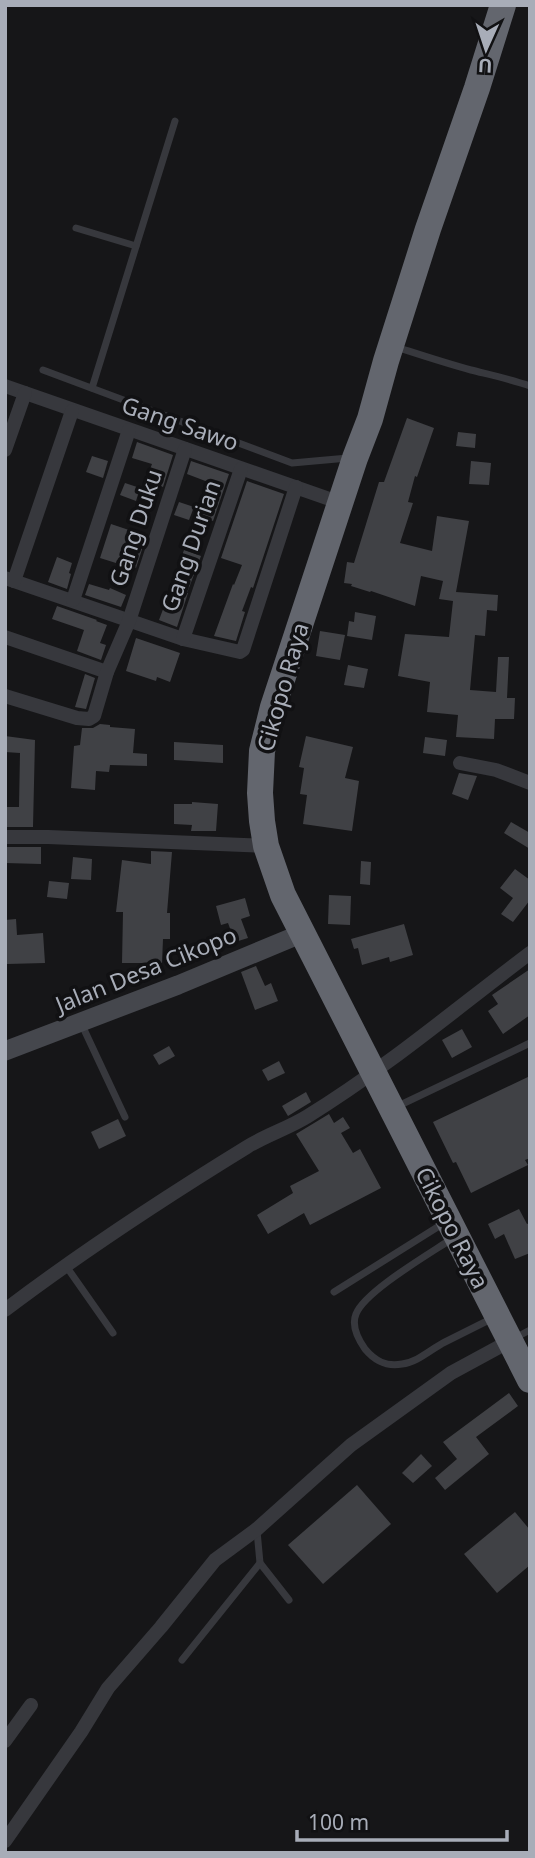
<svg xmlns="http://www.w3.org/2000/svg" width="535" height="1858" font-family="'Noto Sans',sans-serif">
<rect width="100%" height="100%" fill="#161618"/>
<g fill="#404145">
<path d="M407,418L434,428L417,477L415,476L408,502L413,503L400,543L432,551L437,516L469,521L456,592L498,595L497,611L487,610L485,636L475,635L470,690L496,692L498,657H509L507,698H515L514,719H495L494,739L456,737L458,715L427,712L430,682L398,676L405,634L449,637L453,601L439,599L443,581L421,576L415,606L371,591L370,592L351,586L352,584L344,583L347,562L354,563L379,482H384Z"/>
<path d="M458,432L476,434L475,448L456,446Z"/>
<path d="M137,442L173,455L163,487L146,480L152,464L132,458Z"/>
<path d="M92,456L108,461L103,478L86,472Z"/>
<path d="M191,461L229,474L213,521L198,516L210,484L207,483L208,482L187,474Z"/>
<path d="M471,461L491,463L489,485L469,484Z"/>
<path d="M247,481L284,494L253,588L251,587L242,611L245,612L236,641L214,636L233,584L234,585L242,565L221,558Z"/>
<path d="M125,483L140,488L136,501L120,495Z"/>
<path d="M179,502L194,507L189,520L174,515Z"/>
<path d="M111,524L129,530V528L147,534L136,568L117,560L116,563L100,558Z"/>
<path d="M184,550L201,556L187,593H188L177,627L159,620L165,604L166,605L182,562L180,561Z"/>
<path d="M57,557L72,563L69,573L71,574L67,589L48,582Z"/>
<path d="M89,584L109,590L110,588L126,595L121,607L85,595Z"/>
<path d="M57,606L97,620L96,621L107,625L100,643L106,645L101,660L77,651L84,630L52,619Z"/>
<path d="M355,612L376,616L372,640L347,636L349,621L354,622Z"/>
<path d="M320,631L345,635L340,660L316,656Z"/>
<path d="M136,638L180,653L170,682L157,677L156,681L126,671Z"/>
<path d="M348,665L368,669L364,688L344,685Z"/>
<path d="M85,674L95,678L86,709L75,707Z"/>
<path d="M100,724L110,725V727L135,729L133,753L147,754V766L110,765L109,772L96,771L95,790L71,788L74,746L80,745L82,728H93Z"/>
<path d="M5,736L35,740L33,827H5V807H19L20,753L5,752Z"/>
<path d="M306,736L353,747L345,778L359,781L352,831L303,824L307,795L300,794L304,768L299,767Z"/>
<path d="M425,737L447,740L445,756L423,753Z"/>
<path d="M174,742L223,745V763L174,760Z"/>
<path d="M459,773L477,776L468,800L452,794Z"/>
<path d="M192,802L218,804L216,831H191L192,825L174,824V804H192Z"/>
<path d="M511,822L530,833V849L504,833Z"/>
<path d="M5,847H41V864L5,863Z"/>
<path d="M151,851L172,852L167,913H170V939H163L162,963H122L123,912H116L122,860L151,864Z"/>
<path d="M73,857L92,859L91,880L71,879Z"/>
<path d="M361,861L371,862L370,885L360,884Z"/>
<path d="M515,869L530,880V900L513,922L501,914L513,898L500,888Z"/>
<path d="M49,881L69,883L67,899L47,897Z"/>
<path d="M329,895L351,896L350,925L328,924Z"/>
<path d="M245,898L250,916L241,919L248,938L235,942L228,923L221,925L216,906Z"/>
<path d="M16,919L17,935L43,933L45,963L7,964L5,920Z"/>
<path d="M404,924L413,955L390,962L389,957L362,965L358,948L354,949L351,939Z"/>
<path d="M256,966L265,986L271,983L278,1001L255,1010L241,972Z"/>
<path d="M530,969V1015L503,1034L488,1011L498,1004L492,995Z"/>
<path d="M462,1029L472,1047L452,1058L442,1040Z"/>
<path d="M169,1046L175,1056L159,1065L153,1055Z"/>
<path d="M279,1061L285,1073L268,1081L262,1070Z"/>
<path d="M530,1076V1158L525,1160L528,1165L471,1193L456,1162L453,1163L433,1122Z"/>
<path d="M306,1092L311,1102L288,1116L282,1106Z"/>
<path d="M329,1114L334,1123L343,1117L350,1128L341,1133L353,1153L360,1149L381,1188L310,1225L304,1213L268,1234L257,1215L293,1193L290,1186L319,1171L296,1134Z"/>
<path d="M118,1119L126,1136L99,1149L91,1132Z"/>
<path d="M519,1209L527,1224L530,1223V1253L515,1259L504,1234L495,1239L488,1224Z"/>
<path d="M509,1393L518,1406L476,1437L489,1454L445,1490L435,1478L457,1459L443,1442Z"/>
<path d="M421,1454L432,1466L413,1483L402,1473Z"/>
<path d="M357,1485L391,1524L323,1584L288,1545Z"/>
<path d="M515,1512L530,1530V1565L497,1593L464,1554Z"/>
</g>
<g fill="none" stroke-linecap="round" stroke-linejoin="round">
<g stroke="#37383d" stroke-width="7">
<path d="M76,228L136,246"/>
<path d="M396,347C421,355 445,363 471,370C491,375 510,379 530,386"/>
<path d="M43,370L292,463L348,458"/>
<path d="M92,388L175,121"/>
<path d="M81,1023L125,1117"/>
<path d="M396,1107L530,1043"/>
<path d="M453,1238C431,1253 365,1291 356,1314C351,1326 358,1339 365,1349C375,1361 386,1367 402,1364C418,1362 431,1349 445,1342C461,1334 477,1326 493,1318"/>
<path d="M66,1266L113,1333"/>
<path d="M334,1292L444,1223"/>
<path d="M513,1339L530,1330"/>
<path d="M257,1531L260,1563L289,1600"/>
<path d="M182,1660L260,1563"/>
</g>
<g stroke="#37383d" stroke-width="14">
<path d="M5,386L341,503"/>
<path d="M5,450L25,393"/>
<path d="M5,578L183,639L240,652L243,650L296,487"/>
<path d="M14,581L72,411"/>
<path d="M73,600L129,430"/>
<path d="M5,637L107,672"/>
<path d="M183,639L241,469"/>
<path d="M5,696L77,718L89,719L94,716L107,672L129,621L185,449"/>
<path d="M460,763L496,770L530,783"/>
<path d="M5,837H48L266,846"/>
<path d="M5,1310C83,1251 164,1198 247,1147C266,1135 289,1128 308,1116C386,1068 457,1008 530,953"/>
<path d="M5,1741L31,1705"/>
<path d="M5,1841L81,1732L108,1688L161,1627L215,1560L257,1529L351,1445L451,1373L510,1341"/>
</g>
<path stroke="#45474d" stroke-width="19" d="M5,1051L178,985L303,933"/>
<path stroke="#63666e" stroke-width="26" d="M503,5L477,88L428,229L386,361L370,419L355,458L273,707L262,751L260,793L262,821L266,846L283,895L530,1380"/>
</g>
<g text-anchor="middle" stroke-width="7" stroke-linejoin="round" paint-order="stroke">
<g font-size="23" fill="#a8adb8" stroke="#111113">
<text transform="translate(180 424) rotate(19)" y="8">Gang Sawo</text>
<text transform="translate(136 528) rotate(-72)" y="8">Gang Duku</text>
<text transform="translate(191 546) rotate(-71)" y="8">Gang Durian</text>
<text transform="translate(283 687) rotate(-74)" y="8">Cikopo Raya</text>
<text transform="translate(146 970) rotate(-22)" y="8">Jalan Desa Cikopo</text>
<text transform="translate(452 1228) rotate(63)" y="8">Cikopo Raya</text>
</g>
</g>
<rect width="535" height="1858" fill="none" stroke="#a8adb8" stroke-width="14"/>
<g transform="translate(486 49) rotate(183)" stroke="#111113" stroke-width="5" paint-order="stroke">
<path d="M0-5L12 26L0 18L-12 26Z" fill="#a8adb8"/>
<text y="-10" font-size="19" font-weight="bold" text-anchor="middle" fill="#a8adb8">U</text>
</g>
<path d="M297 1830v10h210v-10" fill="none" stroke="#a8adb8" stroke-width="3.5"/>
<text x="308" y="1830" font-size="21" fill="#a8adb8" stroke="#111113" stroke-width="5" paint-order="stroke">100 m</text>
</svg>
